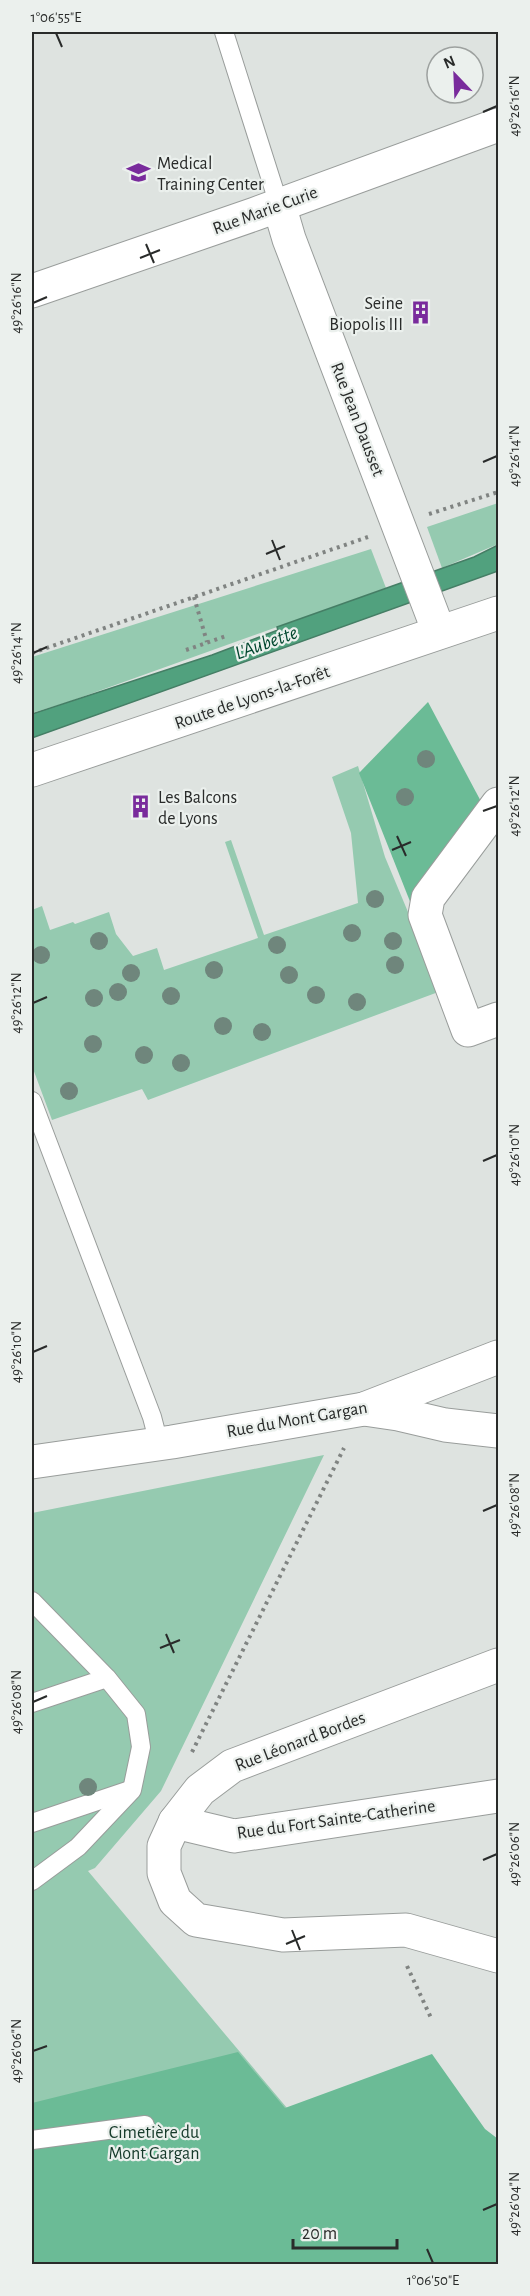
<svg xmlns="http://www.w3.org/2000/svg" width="530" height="2296" font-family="'Alegreya Sans',sans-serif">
<rect width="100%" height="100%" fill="#dee3e0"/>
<g fill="#95cab0">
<path d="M498,503V544L442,568L427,527Z"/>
<path d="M371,549L386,588L68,702L32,713V657Z"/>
<path d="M358,766L385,857L441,991L148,1100L142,1089L52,1120L32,1066V910L42,906L50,930L73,922L75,924L109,912L116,934L133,956L157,948L164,970L258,938L225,842L231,840L264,935L358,903L351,833L332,777Z"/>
<path d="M324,1455L161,1791L95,1868L88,1871L418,2264H32V1513Z"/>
</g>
<g fill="#6bbb96">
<path d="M428,702L485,809L411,904L359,773Z"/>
<path d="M238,2052L285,2108L432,2054L485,2129L498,2139V2264H32V2103Z"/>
</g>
<path fill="#51a17e" stroke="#457e65" stroke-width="1.5" d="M498,545V571L32,738V714L212,655L278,630L277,627L474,557Z"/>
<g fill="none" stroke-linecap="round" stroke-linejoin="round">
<defs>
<g id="service">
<path d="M224,32L279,205"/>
<path d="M32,1101L152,1417L159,1444"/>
<path d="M32,1601L107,1678L32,1703"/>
<path d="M32,1823L130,1790"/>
<path d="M32,1881L78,1847L132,1790L141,1747L136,1714L107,1678"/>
<path d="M32,2140L145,2125"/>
</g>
<g id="minor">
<path d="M279,205L289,239L439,632"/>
<path d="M32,770L498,613"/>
<path d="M498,804L428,898L425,915L468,1030L498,1019"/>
<path d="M364,1409L498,1357"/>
<path d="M498,1665L232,1766L200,1790L175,1822L164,1846V1873L175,1901L196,1920L283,1935L406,1930L498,1956"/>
<path d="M175,1822L234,1836L498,1796"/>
</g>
<g id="tertiary">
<path d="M32,291L255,214L498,125"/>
<path d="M32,1462L172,1442L364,1409L398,1414L445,1425L498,1431"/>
</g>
</defs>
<use href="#service" stroke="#999d9b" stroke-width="20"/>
<use href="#minor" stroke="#999d9b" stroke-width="35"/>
<use href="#tertiary" stroke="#999d9b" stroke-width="35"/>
<g stroke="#808482" stroke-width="4" stroke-dasharray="3 4.5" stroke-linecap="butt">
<path d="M429,514L498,492"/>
<path d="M194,597L207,642"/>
<path d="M186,650L226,636"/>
<path d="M32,653L368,537"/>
<path d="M192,1752L344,1448"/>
<path d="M407,1966L432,2020"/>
</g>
<use href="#service" stroke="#fff" stroke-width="18"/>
<use href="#minor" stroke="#fff" stroke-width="33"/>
<use href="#tertiary" stroke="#fff" stroke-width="33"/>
</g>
<g fill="#6f867c">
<circle cx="426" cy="759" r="9"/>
<circle cx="405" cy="797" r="9"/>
<circle cx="375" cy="899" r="9"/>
<circle cx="352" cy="933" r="9"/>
<circle cx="99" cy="941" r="9"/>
<circle cx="393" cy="941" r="9"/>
<circle cx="277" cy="945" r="9"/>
<circle cx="41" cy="955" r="9"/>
<circle cx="395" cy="965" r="9"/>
<circle cx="214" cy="970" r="9"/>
<circle cx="131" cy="973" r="9"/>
<circle cx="289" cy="975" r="9"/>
<circle cx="118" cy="992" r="9"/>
<circle cx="316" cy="995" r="9"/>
<circle cx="171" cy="996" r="9"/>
<circle cx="94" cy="998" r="9"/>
<circle cx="357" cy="1002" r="9"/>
<circle cx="223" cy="1026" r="9"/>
<circle cx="262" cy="1032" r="9"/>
<circle cx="93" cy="1044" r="9"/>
<circle cx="144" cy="1055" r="9"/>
<circle cx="181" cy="1063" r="9"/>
<circle cx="69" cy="1091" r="9"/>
<circle cx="88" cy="1787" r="9"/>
</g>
<path fill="none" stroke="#292b2a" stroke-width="2" d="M56,33L62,47M483,112L497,106M146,244L154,263M140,258L160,250M33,303L47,297M483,462L497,456M272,540L280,560M266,554L285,546M33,653L47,647M483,811L497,806M397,836L406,856M392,850L411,842M33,1003L47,997M483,1161L497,1155M33,1352L47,1346M483,1511L497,1505M166,1634L174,1653M160,1648L180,1640M33,1702L47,1696M483,1860L497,1854M292,1930L300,1950M286,1944L305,1936M33,2051L47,2046M483,2210L497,2204M427,2249L433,2263"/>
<defs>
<symbol id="university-bare" viewBox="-9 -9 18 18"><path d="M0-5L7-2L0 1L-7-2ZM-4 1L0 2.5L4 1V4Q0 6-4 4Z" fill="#792b9c" stroke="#ebf0ed" stroke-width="2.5" paint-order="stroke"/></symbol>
<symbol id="building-bare" viewBox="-9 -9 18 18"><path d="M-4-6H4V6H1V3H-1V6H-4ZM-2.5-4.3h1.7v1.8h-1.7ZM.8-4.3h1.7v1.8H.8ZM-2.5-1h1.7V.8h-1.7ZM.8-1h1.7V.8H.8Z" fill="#792b9c" stroke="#ebf0ed" stroke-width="2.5" paint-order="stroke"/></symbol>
</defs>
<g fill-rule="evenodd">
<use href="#university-bare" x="122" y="156" width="33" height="33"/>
<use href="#building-bare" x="404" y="296" width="33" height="33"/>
<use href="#building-bare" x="124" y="790" width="33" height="33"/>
</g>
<g text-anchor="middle" stroke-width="4.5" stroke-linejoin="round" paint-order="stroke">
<g font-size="18" fill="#292b2a" stroke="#ebf0ed" text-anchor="start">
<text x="157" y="169">Medical<tspan x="157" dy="21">Training Center</tspan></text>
<text x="403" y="309" text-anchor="end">Seine<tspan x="403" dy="21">Biopolis III</tspan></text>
<text x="158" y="803">Les Balcons<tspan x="158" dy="21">de Lyons</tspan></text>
</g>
<g font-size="18" fill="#292b2a" stroke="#ebf0ed">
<text transform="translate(265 210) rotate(-20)" y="6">Rue Marie Curie</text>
<text transform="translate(358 419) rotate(69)" y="6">Rue Jean Dausset</text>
<text transform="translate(252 697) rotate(-19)" y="6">Route de Lyons-la-Forêt</text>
<text transform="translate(297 1419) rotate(-10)" y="6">Rue du Mont Gargan</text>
<text transform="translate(300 1741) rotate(-21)" y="6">Rue Léonard Bordes</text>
<text transform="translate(336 1819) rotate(-8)" y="6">Rue du Fort Sainte-Catherine</text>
</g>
<g font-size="18" fill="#153a2a" stroke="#ebf0ed">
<text x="154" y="2138">Cimetière du<tspan x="154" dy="21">Mont Gargan</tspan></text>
</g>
<g font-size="20" font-style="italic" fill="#00462e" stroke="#ebf0ed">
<text transform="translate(266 642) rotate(-20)" y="7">L'Aubette</text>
</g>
</g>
<rect width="530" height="2296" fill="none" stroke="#ebf0ed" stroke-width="66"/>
<g transform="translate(455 75) rotate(337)"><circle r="28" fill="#ebf0ed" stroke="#9da19f" stroke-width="1.5"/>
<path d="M0-4.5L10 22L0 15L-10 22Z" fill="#792b9c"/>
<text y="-9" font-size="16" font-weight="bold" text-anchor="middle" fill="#292b2a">N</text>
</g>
<path d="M293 2239v9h104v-9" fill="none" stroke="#292b2a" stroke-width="3"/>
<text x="302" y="2239" font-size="18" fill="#292b2a" stroke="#ebf0ed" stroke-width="4.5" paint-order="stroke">20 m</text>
<rect x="33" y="33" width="464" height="2230" fill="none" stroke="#292b2a" stroke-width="2"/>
<g font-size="15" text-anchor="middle" fill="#292b2a">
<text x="56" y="22">1°06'55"E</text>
<text transform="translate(514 106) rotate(-90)" y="5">49°26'16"N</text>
<text transform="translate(16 303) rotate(-90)" y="5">49°26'16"N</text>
<text transform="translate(514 456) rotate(-90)" y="5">49°26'14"N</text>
<text transform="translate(16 653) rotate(-90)" y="5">49°26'14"N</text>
<text transform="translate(514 806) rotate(-90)" y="5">49°26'12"N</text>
<text transform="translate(16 1003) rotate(-90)" y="5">49°26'12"N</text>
<text transform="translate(514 1155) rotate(-90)" y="5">49°26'10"N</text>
<text transform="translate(16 1352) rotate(-90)" y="5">49°26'10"N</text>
<text transform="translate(514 1505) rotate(-90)" y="5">49°26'08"N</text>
<text transform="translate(16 1702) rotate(-90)" y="5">49°26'08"N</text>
<text transform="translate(514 1854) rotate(-90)" y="5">49°26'06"N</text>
<text transform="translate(16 2051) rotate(-90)" y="5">49°26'06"N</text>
<text transform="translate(514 2204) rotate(-90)" y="5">49°26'04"N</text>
<text x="433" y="2285">1°06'50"E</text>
</g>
</svg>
